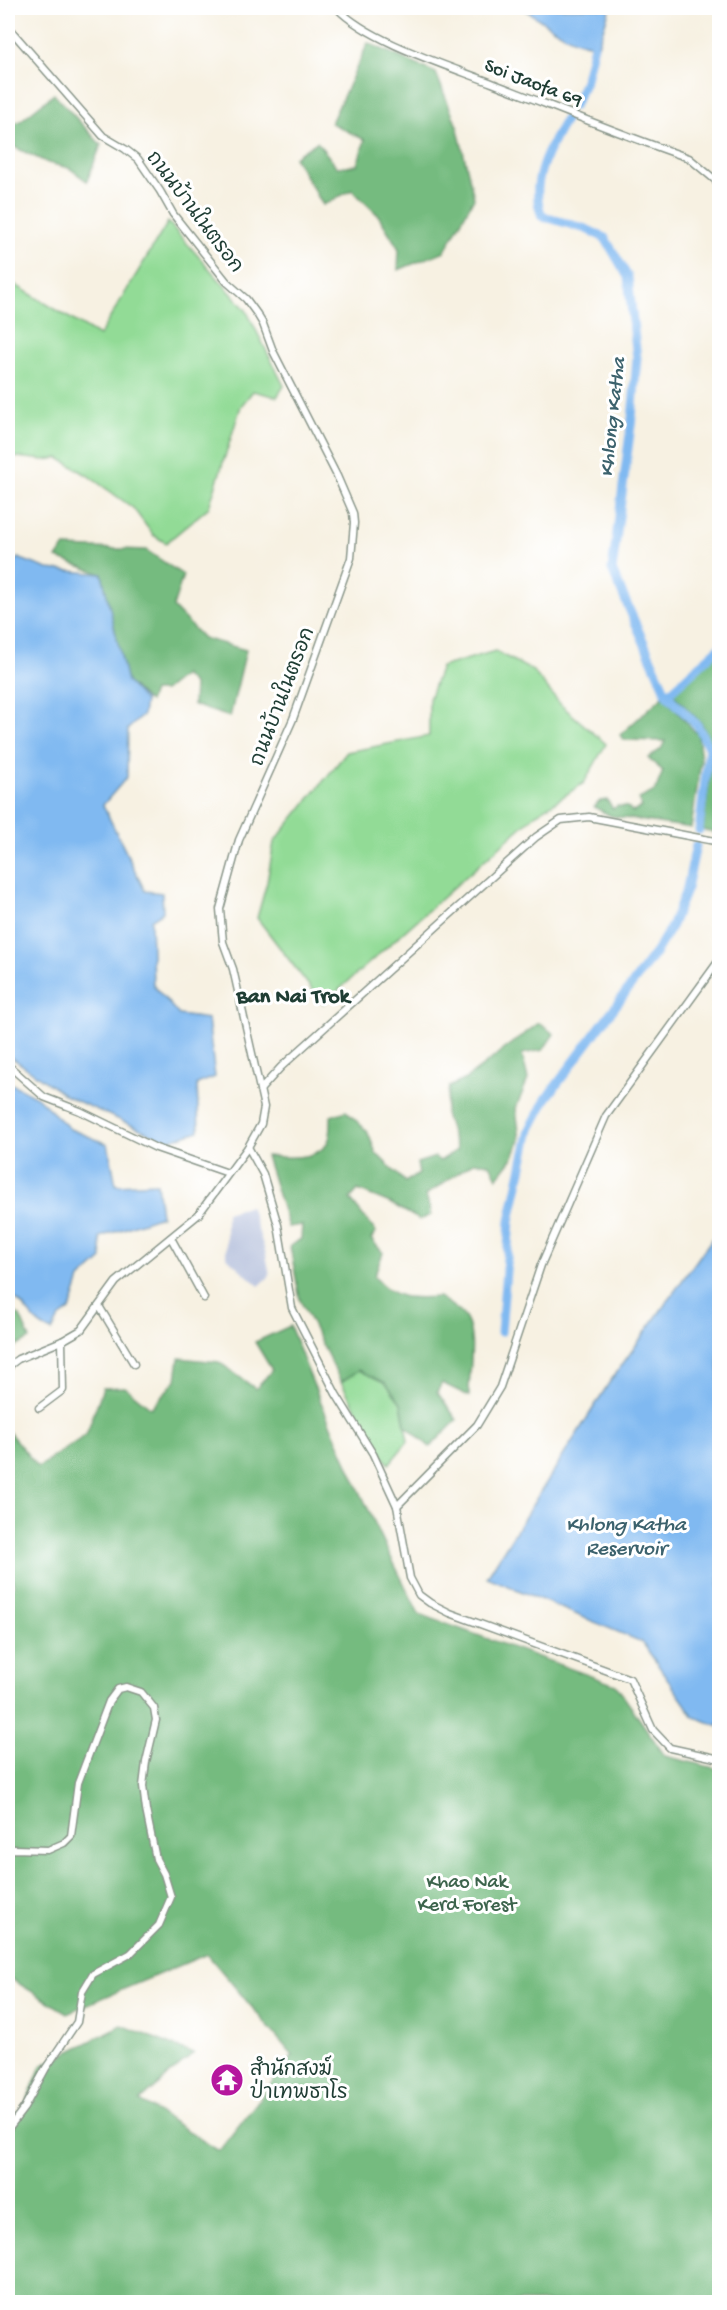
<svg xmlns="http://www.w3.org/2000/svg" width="727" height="2310" font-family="'Gochi Hand','Playpen Sans Thai',sans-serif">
<rect width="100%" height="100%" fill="#fff"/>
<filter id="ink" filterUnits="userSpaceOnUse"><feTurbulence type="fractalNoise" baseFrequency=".0167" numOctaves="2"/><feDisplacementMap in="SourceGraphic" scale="12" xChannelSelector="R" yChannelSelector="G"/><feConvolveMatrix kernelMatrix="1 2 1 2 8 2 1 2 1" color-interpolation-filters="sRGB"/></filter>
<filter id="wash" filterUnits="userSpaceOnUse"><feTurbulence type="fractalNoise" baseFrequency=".008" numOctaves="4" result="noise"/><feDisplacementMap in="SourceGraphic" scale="24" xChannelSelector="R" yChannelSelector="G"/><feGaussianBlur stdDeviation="1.35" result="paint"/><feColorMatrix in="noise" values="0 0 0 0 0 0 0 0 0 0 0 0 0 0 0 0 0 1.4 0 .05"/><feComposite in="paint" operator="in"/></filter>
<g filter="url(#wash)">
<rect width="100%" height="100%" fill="#f7f1e2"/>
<path fill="#bac4de" d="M250,1206L266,1254L270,1276L259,1286L226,1257V1213Z"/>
<g fill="#92db96" stroke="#588c65" stroke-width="1.5">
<path d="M168,222L246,310L284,386L277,397L253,391L241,406L209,507L166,543L153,535L133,508L87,475L59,458L45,460L8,456V282L9,281L99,336Z"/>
<path d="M495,651L533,671L561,705L606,744L584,783L535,815L323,1004L257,918L267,882L274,842L347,752L429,736V699L441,667Z"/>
<path d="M359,1370L386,1383L401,1403L408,1441L389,1464L381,1454L341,1382Z"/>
</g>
<g fill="#75bb7f" stroke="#4a7c5a" stroke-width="1.5">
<path d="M368,43L436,73L458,129L474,198L445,251L398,270L399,249L378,215L352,190L323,205L294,157L317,142L337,167L357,165L365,140L331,123Z"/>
<path d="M54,94L101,145L87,181L69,168L48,163L8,144V122H19Z"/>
<path d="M64,547L146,550L183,575L173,607L203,638L246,650L230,717L193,705L194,685L184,675L164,691H153L149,702L127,682L102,574L57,558Z"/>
<path d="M719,652L720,821H716L717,833L703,830L713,750L702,724L673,694Z"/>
<path d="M663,696L698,735L701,761L691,828L611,816L594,807L600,801L607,800L613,809L617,806L627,807L633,812L642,807L639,799L655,791L663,771L648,758L661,749L665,741L624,740L620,735Z"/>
<path d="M539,1023L554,1034L543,1050L522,1054L528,1079L516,1108L520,1140L512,1159L497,1178L490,1164L474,1162L426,1195L431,1215L420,1220L390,1203L358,1190L350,1199L376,1232L371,1239L383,1253L374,1276C393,1300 410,1299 439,1297C446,1302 455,1307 462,1314C479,1330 468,1374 469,1396L442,1383L437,1392L457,1420L430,1447L405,1425L401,1403L386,1383L359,1370L341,1382L300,1300L290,1246L301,1239L302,1225L288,1227L266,1156C286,1157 323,1163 330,1136C331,1130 331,1123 331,1116L346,1111L367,1131L376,1153L405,1182L419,1174L417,1163L435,1157L440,1161L457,1150L445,1114L449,1087L464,1080Z"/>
<path d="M8,1308L20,1316L30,1339L8,1351Z"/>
<path d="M290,1326C328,1424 372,1521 419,1614L616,1685L665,1756L719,1769V2302H8V2125L24,2108L41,2066L122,2025L193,2054L140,2101L219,2151L293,2056L207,1954L67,2013L8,1977V1593L14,1586L8,1557V1431L38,1467L86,1435L103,1388L125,1387L151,1408L176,1380L179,1358L219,1362L256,1389L272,1370L255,1342Z"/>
</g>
<g fill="#80b9f1" stroke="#507b92" stroke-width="1.5">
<path d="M522,8H610L598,45C571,45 545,22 522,8Z"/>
<path d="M18,558L48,569L102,574L127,682L145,701L143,715L128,729L127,777L103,805L145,891L162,893L163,912L151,920L153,985L179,1015L208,1019L215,1077L197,1084L199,1131L167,1141L66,1096L8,1055V659L13,652L8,646V569Z"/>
<path d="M8,1082L37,1097L70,1129L108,1144L116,1185L157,1183L161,1216L100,1237L102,1259L80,1279L70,1310L59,1318L52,1331C30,1324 27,1302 8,1295Z"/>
<path d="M719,1229V1726L694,1717L642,1642L487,1577L609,1383Z"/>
</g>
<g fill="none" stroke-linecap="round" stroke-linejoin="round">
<g stroke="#80b9f1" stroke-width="9">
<path d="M574,106L586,79L594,45"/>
<path d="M567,117C550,146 528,183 542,216L586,229L605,238L628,277L637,358L632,418L612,570L667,695L698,726L709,749L699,830"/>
<path d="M667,695L720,647"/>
<path d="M501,1332L510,1221L530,1129L546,1099L656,952L672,925L687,888L696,845"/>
</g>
</g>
</g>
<g filter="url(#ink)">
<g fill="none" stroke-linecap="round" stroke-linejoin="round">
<defs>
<g id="street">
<path d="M337,8C368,41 448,66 492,83C557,108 622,135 689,158L720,184"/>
<path d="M8,27L103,136L125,149L138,159L160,191L173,214L227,282L246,299L257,314L263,324L273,351L337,476L353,513L354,523L351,558L293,719L239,840L220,909L223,942L233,969L264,1107L261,1124L248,1147L198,1215L116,1282L81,1330L62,1341L18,1359L10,1365L8,1371"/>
<path d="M8,1065L44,1097L80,1111L156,1148L228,1173"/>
<path d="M260,1090L281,1067L536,837L561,820L589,817L720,842"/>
<path d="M248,1147L263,1174L278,1225L292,1308L336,1394L373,1454L397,1506L410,1578L419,1595L430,1603L450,1613L630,1679L653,1730L670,1748L720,1759"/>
<path d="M171,1238L204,1298"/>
<path d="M99,1306L134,1364"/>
<path d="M39,1408L63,1390L62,1341"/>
<path d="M397,1506L477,1425L500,1387L541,1265L606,1116L720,959"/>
<path d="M8,1851L14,1849L48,1850L64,1843L71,1836L78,1783L109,1701L118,1689L126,1687L141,1692L154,1708L156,1720L146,1762L143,1786L146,1810L156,1859L164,1874L171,1897L159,1925L130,1954L93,1974L82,1992L77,2022L46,2068L24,2108L8,2129"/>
</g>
</defs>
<use href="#street" stroke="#8b978b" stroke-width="9"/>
<use href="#street" stroke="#fff" stroke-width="6"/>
</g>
</g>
<defs>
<symbol id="temple-disc" viewBox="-11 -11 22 22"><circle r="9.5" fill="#b5179e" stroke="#fff"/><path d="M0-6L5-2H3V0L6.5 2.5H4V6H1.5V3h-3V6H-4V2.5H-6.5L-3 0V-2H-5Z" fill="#fff"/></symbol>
</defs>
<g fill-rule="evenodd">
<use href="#temple-disc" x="208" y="2061" width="38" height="38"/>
</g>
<g text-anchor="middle" stroke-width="6" stroke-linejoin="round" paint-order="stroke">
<g font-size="20" fill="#1f3d34" stroke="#fff">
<text transform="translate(534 81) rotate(21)" y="7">Soi Jaofa 69</text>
<text transform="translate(196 211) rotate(53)" y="7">ถนนบ้านในตรอก</text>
<text transform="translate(281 696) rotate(-69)" y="7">ถนนบ้านในตรอก</text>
</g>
<g font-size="20" fill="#3c644c" stroke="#fff">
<text x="467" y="1887">Khao Nak<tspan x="467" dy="23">Kerd Forest</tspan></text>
</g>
<g font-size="20" fill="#1f3d34" stroke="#fff" text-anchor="start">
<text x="250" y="2075">สำนักสงฆ์<tspan x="250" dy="23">ป่าเทพธาโร</tspan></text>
</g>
<g font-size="21" font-style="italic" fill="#3c626d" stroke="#fff">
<text transform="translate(611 417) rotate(-84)" y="7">Khlong Katha</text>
<text x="626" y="1530">Khlong Katha<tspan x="626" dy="24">Reservoir</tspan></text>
</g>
<g font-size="22" font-weight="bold" fill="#1f3d34" stroke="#fff">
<text x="293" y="1002">Ban Nai Trok</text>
</g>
</g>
<rect width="727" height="2310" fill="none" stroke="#fff" stroke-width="30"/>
</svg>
